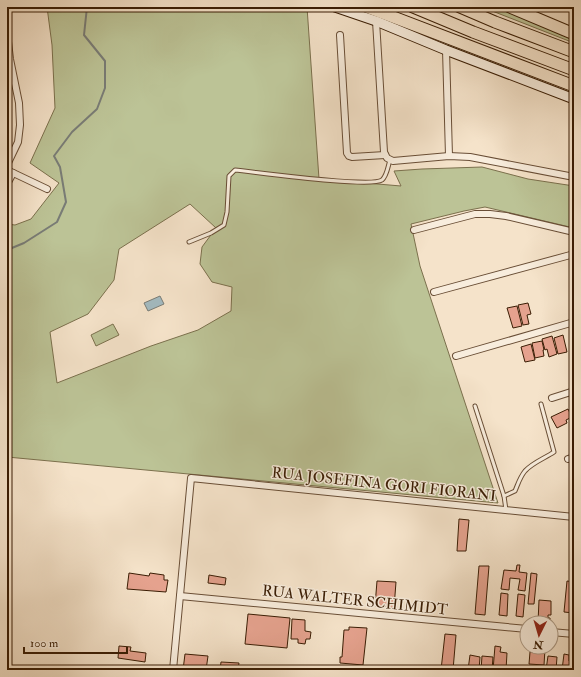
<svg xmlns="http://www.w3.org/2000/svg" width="581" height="677" font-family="'IM FELL Double Pica',serif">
<rect width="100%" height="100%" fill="#f5e3ca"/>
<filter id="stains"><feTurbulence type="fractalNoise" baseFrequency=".005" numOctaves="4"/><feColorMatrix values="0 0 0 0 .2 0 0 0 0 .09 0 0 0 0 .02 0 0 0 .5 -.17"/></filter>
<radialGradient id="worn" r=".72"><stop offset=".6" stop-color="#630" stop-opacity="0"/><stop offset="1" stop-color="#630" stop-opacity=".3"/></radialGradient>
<g fill="#bcc396" stroke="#7b704d" fill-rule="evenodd">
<path d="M47,7H307L319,179L401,186L394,171L422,169L482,167L528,179L574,186V228L485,207L464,211L411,224L420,266L498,503L7,457V224L15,225L31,219L59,183L30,163L55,108L52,45ZM190,204L216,228L202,247L200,264L212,282L232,287L231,311L198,330L151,346L57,383L50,332L88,314L114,280L119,249Z"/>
<path d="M482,7H499L525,19L574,39V43Z"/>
<path d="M113,324L119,335L96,346L91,335Z"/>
</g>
<path fill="#a3bbc2" stroke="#797c76" d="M160,296L164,304L148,311L144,303Z"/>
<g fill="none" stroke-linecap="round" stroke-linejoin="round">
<path stroke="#797c76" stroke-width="2" d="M7,250L24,243L57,222L66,202L60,167L54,156L72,132L97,109L105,88V61L84,35L87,7"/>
</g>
<g fill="#e5a28e" stroke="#3a1d04">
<path d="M528,303L531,314L527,315L529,324L523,325L518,305Z"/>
<path d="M517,306L522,326L513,328L507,308Z"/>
<path d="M563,335L567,352L558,354L554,338Z"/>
<path d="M552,336L557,354L549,357L547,349L545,350L542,339Z"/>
<path d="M542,341L544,350H543L544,356L535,358L532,343Z"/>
<path d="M531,344L535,360L525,362L521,347Z"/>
<path d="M568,409L572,417L566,420L567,423L557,428L551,417Z"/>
<path d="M574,482V507L572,483Z"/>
<path d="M459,519L469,520L466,551H457Z"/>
<path d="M517,565H520L519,572L527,573L525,591L518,590L520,579L510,578L509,590L501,589L504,570L516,571Z"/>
<path d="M479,566H489L485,615L475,614Z"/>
<path d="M129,573L149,576L150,573L164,575V580H168L166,592L127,589Z"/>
<path d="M531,573L537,574L534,604H528Z"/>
<path d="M209,575L226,578L225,585L208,583Z"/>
<path d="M377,581L396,582L394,608L375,606Z"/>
<path d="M567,581L574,582V613L564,612Z"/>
<path d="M501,593L508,594L507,616L499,615Z"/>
<path d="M518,594L525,595L523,617L516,616Z"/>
<path d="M539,600L551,601V615H548V618H550V623H538Z"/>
<path d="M248,614L290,618L287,648L245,644Z"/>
<path d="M292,619L305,620V631L311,632L310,639H306L305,644L298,643V639H291Z"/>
<path d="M349,627L367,628L363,665L340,663V657H342L344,630H349Z"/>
<path d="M445,634L456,635L453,670H441Z"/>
<path d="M119,646L131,647L130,651L146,653L145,662L118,658Z"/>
<path d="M495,646L501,647L500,652L507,653L506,670H493Z"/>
<path d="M533,648L545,649L544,665L529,664L530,652H533Z"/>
<path d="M185,654L208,656L206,670H183Z"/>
<path d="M564,654L569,655V661H572L571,670H562Z"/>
<path d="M470,655L480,657L479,670H468Z"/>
<path d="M482,656L493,657L492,670H481Z"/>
<path d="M548,656L557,657L556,670H546Z"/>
<path d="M221,662L239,663L238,670H220Z"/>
</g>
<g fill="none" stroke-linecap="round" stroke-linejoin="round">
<defs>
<g id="lane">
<path d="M189,242L211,233L224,225L227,212L229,176L235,170C256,172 370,188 382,180C387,176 388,166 390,160"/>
<path d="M475,406L504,496L506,510"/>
<path d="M504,496L515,491C518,484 520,477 525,471C532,463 545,458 554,452L541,404"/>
</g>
<g id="street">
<path d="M376,21L384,152L387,158L393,161L449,156L470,157L574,177"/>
<path d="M7,33L10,59L19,103L20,125L18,142L7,165"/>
<path d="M340,35L347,153L349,156L352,157L385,155"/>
<path d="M446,50L449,156"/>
<path d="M7,170L47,189"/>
<path d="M7,184L13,173"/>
<path d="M414,230L475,214H490L506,216L574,232"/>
<path d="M434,292L574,254"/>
<path d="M456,356L574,322"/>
<path d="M552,398L574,391"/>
<path d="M568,459L574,457"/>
<path d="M180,596L527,629"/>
<path d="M551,632L574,634"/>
<path d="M173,670L191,478L574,517"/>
</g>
<path id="secondary" d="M335,7L376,21L446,50L574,99"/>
<g id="highway">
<path d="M367,7L574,86"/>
<path d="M413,7L473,32L574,70"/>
<path d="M460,7L495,22L574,52"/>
<path d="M510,7L574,34"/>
</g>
</defs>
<use href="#lane" stroke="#694e36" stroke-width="5"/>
<use href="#street" stroke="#694e36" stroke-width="8"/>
<use href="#secondary" stroke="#3a1d04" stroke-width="11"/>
<use href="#highway" stroke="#3a1d04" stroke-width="13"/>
<use href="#lane" stroke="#f8eddd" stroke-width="3"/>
<use href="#street" stroke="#f8eddd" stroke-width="6"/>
<use href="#secondary" stroke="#f8eddd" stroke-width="9"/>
<use href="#highway" stroke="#f5e3ca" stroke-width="11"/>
</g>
<g text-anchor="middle" stroke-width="3" stroke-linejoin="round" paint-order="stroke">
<g font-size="15" fill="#3a1d04" stroke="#f8eddd">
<text transform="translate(384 484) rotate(6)" y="5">RUA JOSEFINA GORI FIORANI</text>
<text transform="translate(355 600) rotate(6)" y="5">RUA WALTER SCHIMIDT</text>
</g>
</g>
<rect width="581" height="677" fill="none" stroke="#f5e3ca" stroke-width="24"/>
<rect x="8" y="8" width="565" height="661" fill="none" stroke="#3a1d04" stroke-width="2"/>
<rect x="12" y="12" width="557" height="653" fill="none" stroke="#3a1d04"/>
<g transform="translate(539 635) rotate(185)"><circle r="19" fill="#f8eddd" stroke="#ac9a86"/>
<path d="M0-3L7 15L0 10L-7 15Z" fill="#8f2418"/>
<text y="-6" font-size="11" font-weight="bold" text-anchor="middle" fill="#3a1d04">N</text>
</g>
<path d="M24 647v6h103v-6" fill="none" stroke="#3a1d04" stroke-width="2"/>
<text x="30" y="647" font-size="12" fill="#3a1d04" stroke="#f8eddd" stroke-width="3" paint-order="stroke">100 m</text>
<rect width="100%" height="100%" filter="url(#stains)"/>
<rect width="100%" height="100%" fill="url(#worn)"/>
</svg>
